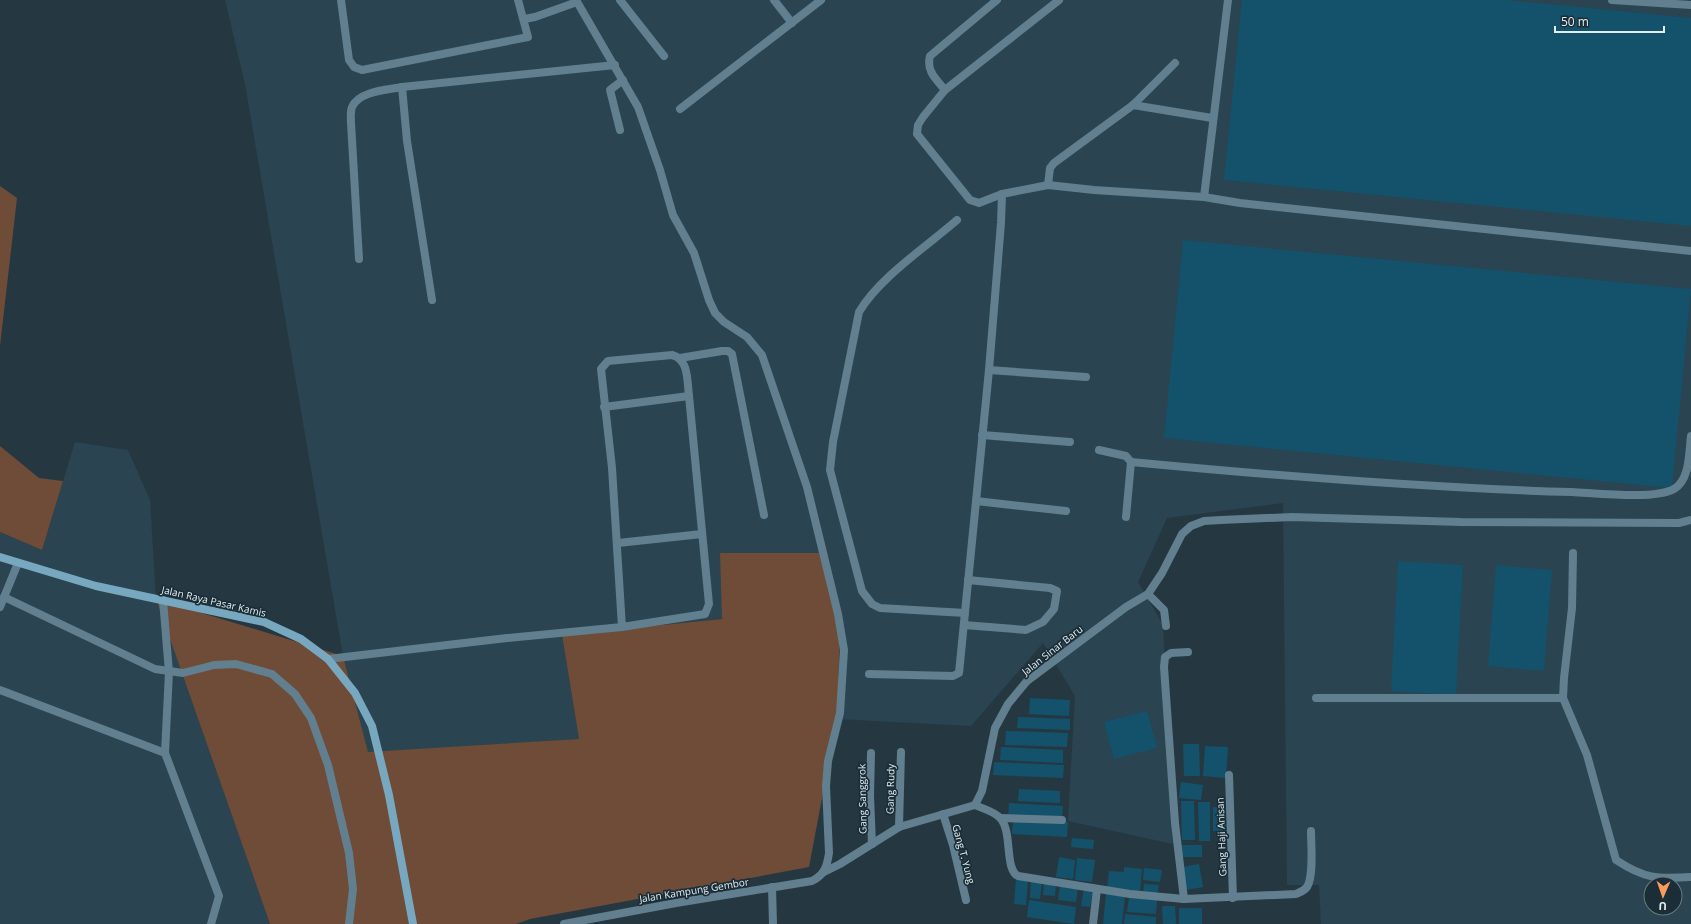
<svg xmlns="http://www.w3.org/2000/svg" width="1691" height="924" font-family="'Open Sans',sans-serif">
<rect width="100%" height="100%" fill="#253841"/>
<g fill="#2a4451" fill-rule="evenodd">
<path d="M225,0H1691V924H1321L1319,885H1287L1283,503L1167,518L1138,582L1163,625L1173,844L1068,821L1075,696L1043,643L971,726L837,719L722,619L562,635L579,739L368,753L343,656L245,84ZM1651,884H1675V908H1651Z"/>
<path d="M75,442L128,450L150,500L156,599L270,924H0V532L42,550Z"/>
</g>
<g fill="#6e4c37">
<path d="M0,186L17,198L0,346Z"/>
<path d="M0,446L39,478L63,481L42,550L0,532Z"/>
<path d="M720,553H819L840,631L837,719L809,867L530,919L516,924H270L156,599L343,656L368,752L579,739L562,635L722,619Z"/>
</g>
<g fill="#14526b">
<path d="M1242,0H1506L1691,18V226L1224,180Z"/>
<path d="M1183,240L1691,289L1672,488L1164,438Z"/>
<path d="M1398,561L1463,565L1456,695L1391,691Z"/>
<path d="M1496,565L1552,570L1544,671L1488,666Z"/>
<path d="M1030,698L1070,700L1069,716L1029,714Z"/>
<path d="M1147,711L1157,748L1114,759L1104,722Z"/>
<path d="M1018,717L1070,719V730L1017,728Z"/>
<path d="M1006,731L1068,733L1067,747L1005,745Z"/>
<path d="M1183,744H1199L1200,776H1184Z"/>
<path d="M1205,746L1228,747L1226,778L1203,776Z"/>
<path d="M1001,747L1063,750V763L1000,760Z"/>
<path d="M994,762L1064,765L1063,778L993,775Z"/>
<path d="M1181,782L1203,785L1201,800L1179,798Z"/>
<path d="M1019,789L1060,791V803L1018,801Z"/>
<path d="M1181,801H1194L1195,840H1182Z"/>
<path d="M1198,802H1210V841H1199Z"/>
<path d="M1009,803L1063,806L1062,819L1008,817Z"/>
<path d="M1213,807L1227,808V831H1213Z"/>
<path d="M1013,820L1068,822L1067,837L1012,834Z"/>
<path d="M1072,838L1094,840L1093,849L1071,847Z"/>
<rect x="1182" y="845" width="20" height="12"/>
<path d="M1059,857L1075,860L1073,879L1056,877Z"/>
<path d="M1077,858L1095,860L1092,882L1075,880Z"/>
<path d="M1199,864L1203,887L1186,890L1182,867Z"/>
<path d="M1124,867L1142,869L1140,892L1107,889L1109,871L1124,872Z"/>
<path d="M1144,868L1162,870L1160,882L1143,880Z"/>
<path d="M1016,878L1028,880L1026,905L1014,904Z"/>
<path d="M1031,880L1042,881L1040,899L1030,898Z"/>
<path d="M1044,882L1056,883L1055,896L1043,895Z"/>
<path d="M1144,884L1159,885L1157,895L1143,894Z"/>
<path d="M1060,885L1078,887L1076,902L1058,900Z"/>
<path d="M1084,888L1093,890L1090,907L1081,906Z"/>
<path d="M1106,894L1125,896L1122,924H1103Z"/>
<path d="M1129,898L1157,900L1156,914L1127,912Z"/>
<path d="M1029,900L1076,907L1074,924L1027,917Z"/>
<path d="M1162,906H1175L1176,924H1163Z"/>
<rect x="1179" y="908" width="23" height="16"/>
<path d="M1125,914L1156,917V924H1124Z"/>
</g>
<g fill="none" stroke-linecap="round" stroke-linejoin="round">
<g stroke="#617f8e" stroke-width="8">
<path d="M341,0L349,60L354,67L362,70L528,37L518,0"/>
<path d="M620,0L664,56"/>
<path d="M774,0L792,23"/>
<path d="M1059,0L945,90L923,117L918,125L917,134L970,200L979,203L1002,194L1048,185L1094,190L1204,197L1240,203L1691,251"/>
<path d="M1612,0L1691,5"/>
<path d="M524,19L535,17L577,2"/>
<path d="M402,87L407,141L432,300"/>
<path d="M945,90C936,79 926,71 930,56L997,0"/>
<path d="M1133,105L1212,118"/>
<path d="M680,109L821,0"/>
<path d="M620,130L610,90L623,80"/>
<path d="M1048,185L1050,168L1054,163L1133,105L1175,63"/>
<path d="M1204,197L1228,0"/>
<path d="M957,220C926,247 880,277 859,312L833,442L830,470L862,591L872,604L880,608L965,613"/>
<path d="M359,259L351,123C351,118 350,112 352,107C359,91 387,90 402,87L615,65"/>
<path d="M680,358L722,351H728L732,354L764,515"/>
<path d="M989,370L1086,377"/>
<path d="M604,407L689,396"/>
<path d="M982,435L1070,442"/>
<path d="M1099,450L1126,456L1131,462L1126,517"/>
<path d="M1131,462C1278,476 1425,488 1572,492C1595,493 1655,500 1674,489C1690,480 1689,452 1691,436"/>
<path d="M976,501L1066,511"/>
<path d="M618,543L702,534"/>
<path d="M4,597L155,669L183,673L214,665L236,664L272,674L295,694L311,718L328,765L349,853L353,889L349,924"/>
<path d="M163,600L169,672L165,753L219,896L211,924"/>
<path d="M0,607L18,563"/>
<path d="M964,625L1026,630L1043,622L1054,609L1057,591L1050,588L968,580"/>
<path d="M328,659L507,638L622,627L705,614L709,604L689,396C687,381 689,359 672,355L608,361L601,369L612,468L622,627"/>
<path d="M869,674L953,676L959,673L989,370L1001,223L1002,194"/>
<path d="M0,690L165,753"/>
<path d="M1316,698H1563L1587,755L1616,860C1645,879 1657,879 1691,877"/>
<path d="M1563,698L1564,678L1572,608L1573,553"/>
<path d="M899,827L901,752"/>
</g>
<g stroke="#617f8e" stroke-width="8">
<path d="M1148,594L1164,610L1166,626"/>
<path d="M871,753L870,796L872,844"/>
<path d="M1229,775L1233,898"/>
<path d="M975,805C983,809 994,811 1000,818C1013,831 1004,869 1018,876L1130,894L1184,899L1296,894C1300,892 1304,891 1307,887C1314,876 1311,845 1311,831"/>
<path d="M943,814L953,845L966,900"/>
<path d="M1001,818L1062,820"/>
<path d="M824,872L840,864L899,827L975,805L982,791L995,728L1008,704L1027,681L1126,607L1148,594L1162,573L1182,534L1191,526L1204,521L1221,520L1292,517L1461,522L1679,523L1691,520"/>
<path d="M772,887L773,924"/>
<path d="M1184,899L1175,823L1164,667L1165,657L1171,653L1188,652"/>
<path d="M1093,924L1097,889"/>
</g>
<path stroke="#617f8e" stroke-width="8" d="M564,924L676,903L812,881C824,875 827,867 829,853L826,786L828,761L840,713L844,650L838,614L807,487L762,355L747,337L724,322L715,313L709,300L694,253L673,215L660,170L638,107L576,0"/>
<path stroke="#78a8c0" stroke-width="8" d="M0,557L96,586L264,622L301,639L328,659L355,693L372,726L389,795L413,924"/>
</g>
<g text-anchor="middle" stroke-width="3.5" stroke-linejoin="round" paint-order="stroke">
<g font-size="10" fill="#e2edf3" stroke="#1b2e37">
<text transform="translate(214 601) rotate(13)" y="4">Jalan Raya Pasar Kamis</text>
<text transform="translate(1052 650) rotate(-38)" y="4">Jalan Sinar Baru</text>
<text transform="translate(890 789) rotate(-89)" y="4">Gang Rudy</text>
<text transform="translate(862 799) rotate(-91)" y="4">Gang Sanggrok</text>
<text transform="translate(1221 837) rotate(-92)" y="4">Gang Haji Anisan</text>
<text transform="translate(964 854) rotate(75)" y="4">Gang T. Yung</text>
<text transform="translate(694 890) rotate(-9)" y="4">Jalan Kampung Gembor</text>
</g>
</g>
<g transform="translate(1663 896) rotate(182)"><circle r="19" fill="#1b2e37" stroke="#6b7a82"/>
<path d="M0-3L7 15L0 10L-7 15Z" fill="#ff9b5b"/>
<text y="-6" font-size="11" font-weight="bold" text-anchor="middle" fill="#e2edf3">U</text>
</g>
<path d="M1555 26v6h109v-6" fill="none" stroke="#e2edf3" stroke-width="2"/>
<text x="1561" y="26" font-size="12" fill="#e2edf3" stroke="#1b2e37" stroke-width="3" paint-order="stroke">50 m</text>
</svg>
